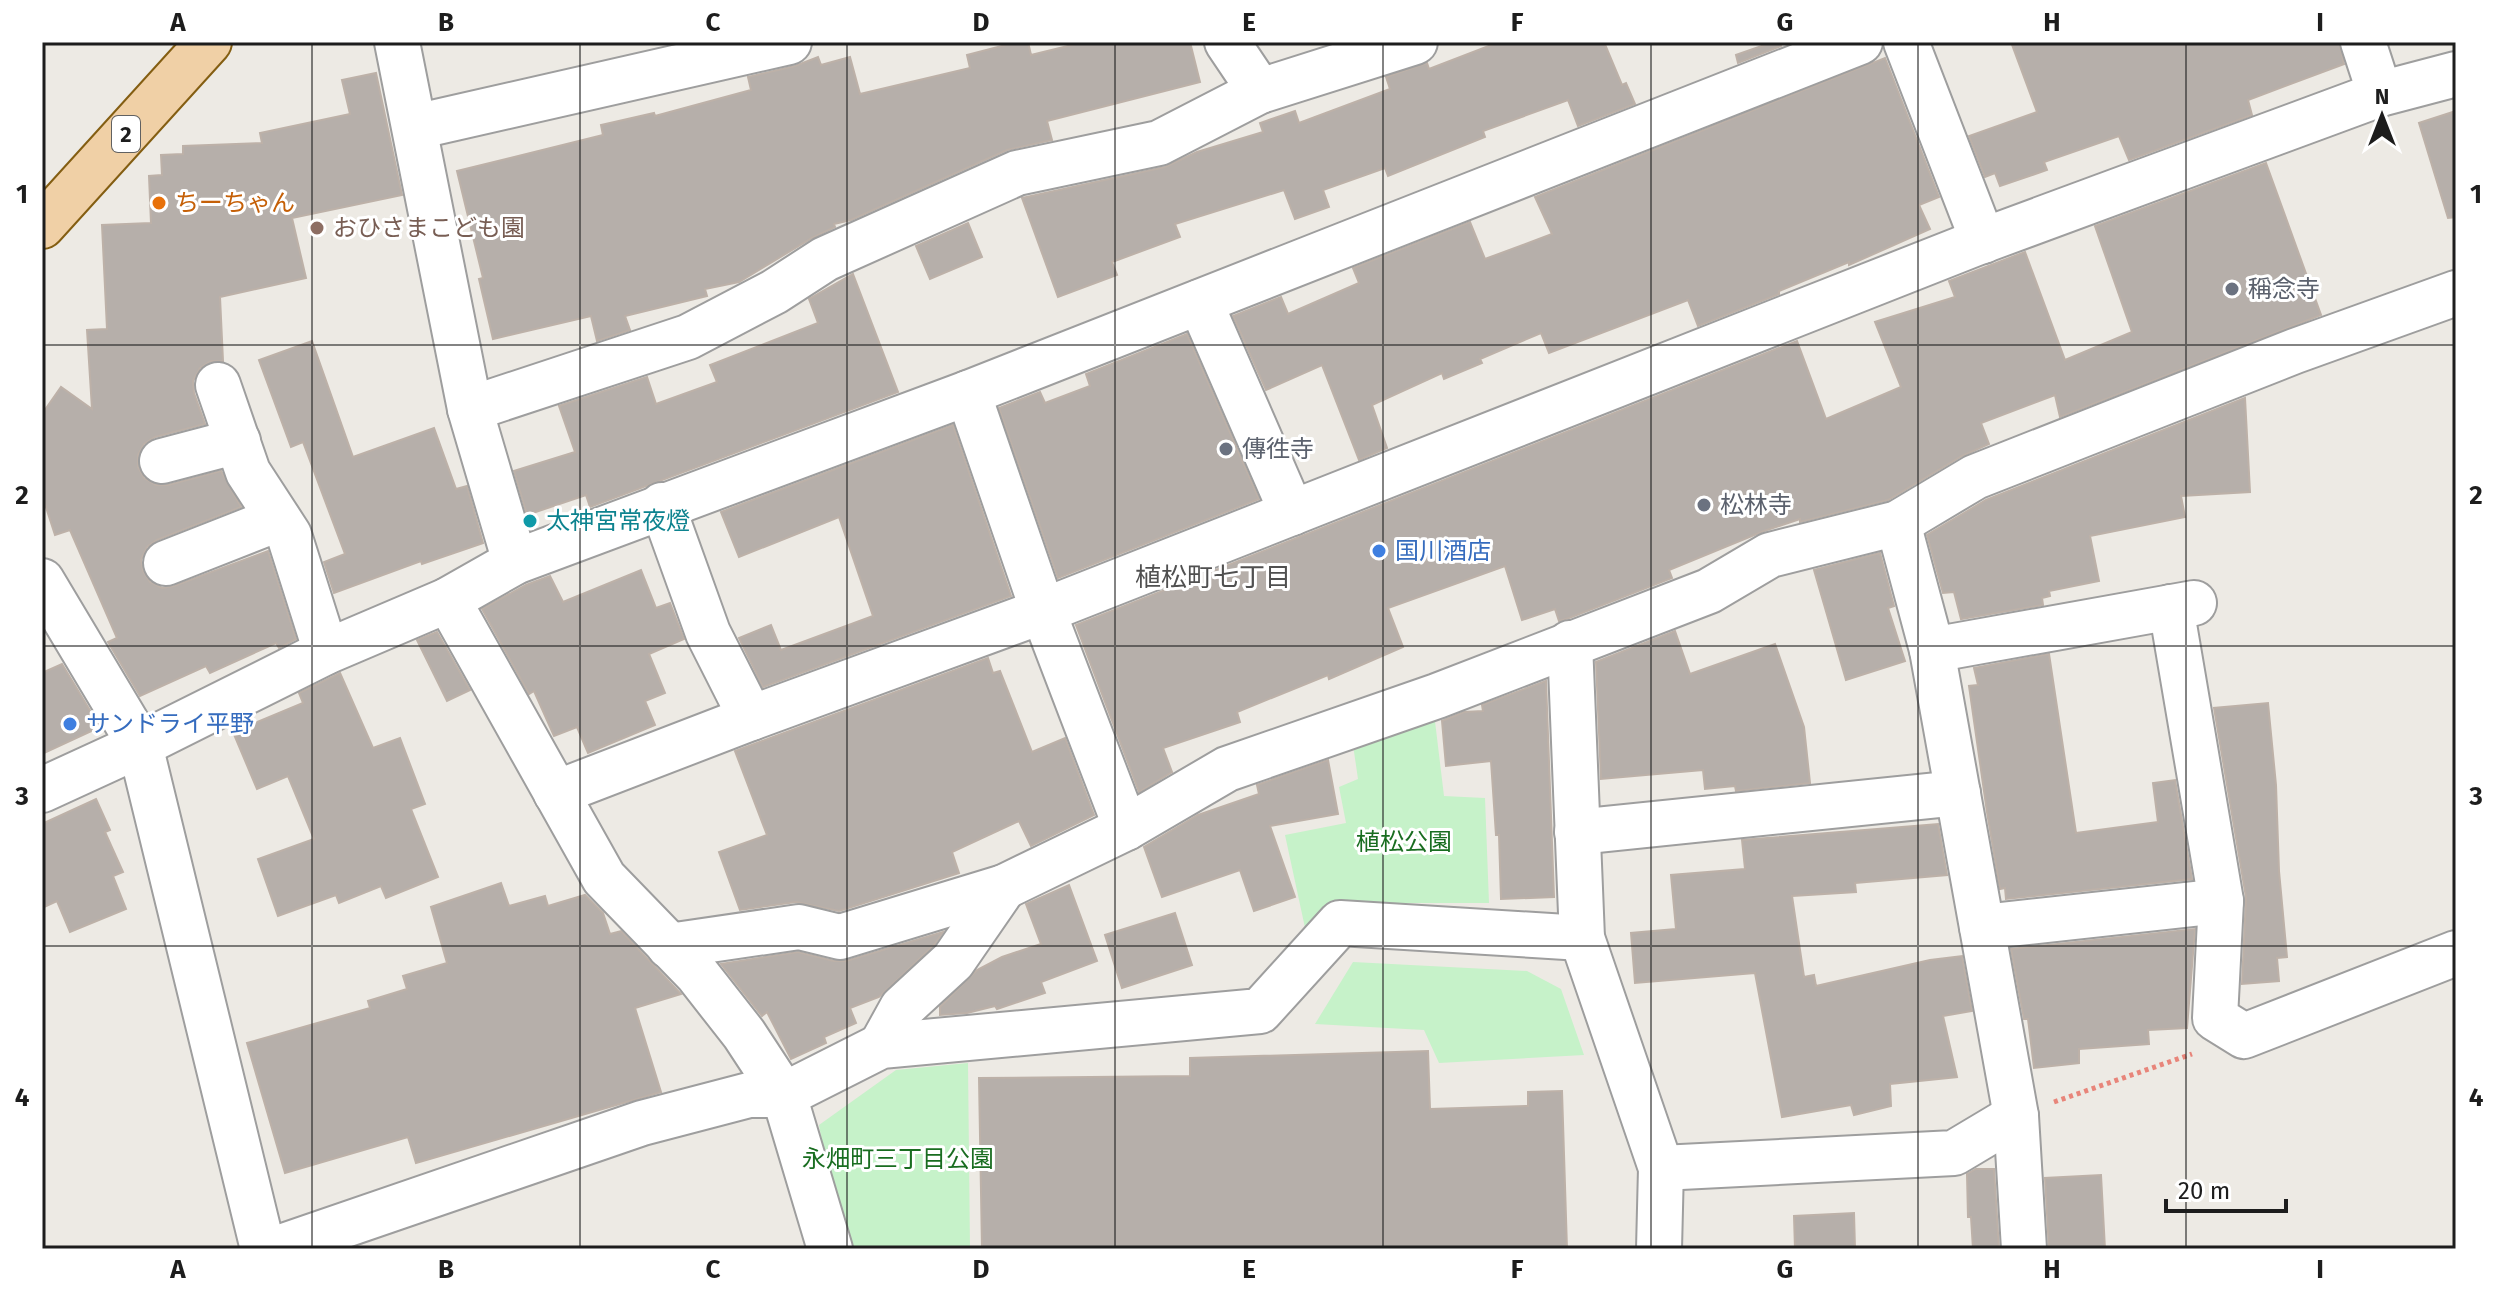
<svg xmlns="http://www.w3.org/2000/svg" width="2498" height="1291" font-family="'Fira Sans','Noto Sans JP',sans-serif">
<rect width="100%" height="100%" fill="#edeae4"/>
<g fill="#c6f2c9">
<path d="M1434,713L1444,796L1485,798L1489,903H1347L1307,937L1285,835L1346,823L1339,787L1358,779L1352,738Z"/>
<path d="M1353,962L1527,971L1561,989L1584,1055L1439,1063L1424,1030L1315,1024Z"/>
<path d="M968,1063L970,1249H854L831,1192L819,1125L896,1070Z"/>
</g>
<g fill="#b6afaa" stroke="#bdb1a8" stroke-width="2">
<path d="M1017,42H1028L1031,55L1084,42H1190L1200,82L1047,121L1052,140L1007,150L851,220L834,224L835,227L812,238L739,282L705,289L707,296L625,316L630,330L597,341L591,316L493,339L479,279L483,278L457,171L603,135L601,125L654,113L655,116L751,90L748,77L795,66L818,57L821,65L850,57L860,94L970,68L967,55Z"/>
<path d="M1499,42H1604L1622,85L1626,83L1635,104L1578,126L1568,100L1483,131L1485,137L1388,176L1385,168L1323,190L1329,207L1295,219L1284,190L1175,224L1180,237L1112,262L1117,275L1058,297L1022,198L1165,167L1197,152L1263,132L1260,123L1295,111L1299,123L1390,89L1386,77L1427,63L1429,69Z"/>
<path d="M1773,42H1779L1781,46L1738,63L1736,55Z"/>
<path d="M2011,42H2339L2344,64L2248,100L2252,115L2129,160L2119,136L2044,162L2047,170L2000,186L1995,173L1985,177L1969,136L2037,112Z"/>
<path d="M1885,58L1939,197L1919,205L1930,229L1849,265V262L1779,291V294L1698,326L1688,300L1549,353L1541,333L1480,359L1482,363L1444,379L1442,373L1372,405L1387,448L1359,460L1322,365L1266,390L1233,316L1281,297L1288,314L1359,283L1353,268L1470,222L1485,259L1552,234L1535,197Z"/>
<path d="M376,73L402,195L292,218L306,278L220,297L223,361H211L200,368L193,381L194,393L205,424L155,437L144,444L138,455V467L144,478L156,485H168L221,471L241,507L157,540L147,547L141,560L143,571L150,582L162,588L174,586L268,551L296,639L279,648L276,643L210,673L206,666L140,696L108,642L117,638L70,530L55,535L42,495V414L61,387L92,409L87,330L107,329L102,225L151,223L149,176L162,175L161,155L183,154V146L262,143L260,133L350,114L342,80Z"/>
<path d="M2456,111V217L2448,218L2419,123Z"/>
<path d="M2266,163L2321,315L2060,417L2055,395L1981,423L1989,444L1962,456L1888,500L1800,522V519L1764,531L1669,570L1672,578L1569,618L1559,621L1555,609L1522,620L1505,566L1388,608L1403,647L1329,679L1328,675L1237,712L1240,722L1163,748L1172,772L1139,792L1076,625L1797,341L1826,419L1901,387L1875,322L1955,297L1949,281L2025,252L2065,360L2132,332L2095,226Z"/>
<path d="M968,223L982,257L930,279L916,246Z"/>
<path d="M853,274L898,392L590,507L586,495L527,515L514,471L575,452L559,406L647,377L656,404L717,382L710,365L818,323L809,299Z"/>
<path d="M1187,334L1259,499L1058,578L999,408L1040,392L1045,403L1090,386L1086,374Z"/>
<path d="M312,341L353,457L434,428L456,489L467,486L483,543L422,564L421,561L334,593L324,562L345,554L303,442L291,447L259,360Z"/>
<path d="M2245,398L2250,492L2181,496L2185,517L2090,536L2099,581L2049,591L2050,596L2042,598L2043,605L1961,619L1954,592L1943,593L1927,535L1986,500Z"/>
<path d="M953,425L1011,596L763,687L739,638L771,625L781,650L873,616L839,517L739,557L721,512Z"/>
<path d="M1880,553L1894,606L1888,608L1905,661L1846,680L1814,570Z"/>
<path d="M641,570L656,608L670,603L684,639L649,654L665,693L645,701L655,725L588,753L577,727L554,736L534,691L529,694L482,609L526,585L550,576L563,602Z"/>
<path d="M1675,631L1690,674L1775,644L1804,727L1810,783L1736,791L1735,786L1705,789L1703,770L1601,779L1596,662Z"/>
<path d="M437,632L470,690L447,701L417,640Z"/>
<path d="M2049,654L2076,833L2158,822L2153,783L2175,780L2192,879L2006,899L2005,888L2000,889L1987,812L1969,686L1978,685L1974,668Z"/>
<path d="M988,658L993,673L1000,671L1032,752L1065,738L1094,815L1031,846L1019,821L952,852L959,873L839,911L796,902L740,910L719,852L767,835L735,751Z"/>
<path d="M62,664L100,727L42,754V673Z"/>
<path d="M340,673L373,748L400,738L425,804L411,809L438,877L386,898L381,886L339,903L336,895L278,916L258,859L314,839L288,776L257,789L233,732L303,703L299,693Z"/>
<path d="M1546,681L1554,897L1501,899L1499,835H1496L1491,761L1446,766L1442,721L1464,712L1483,711L1482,705Z"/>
<path d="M2268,703L2276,785L2279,871L2287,957L2277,958L2279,981L2242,984L2246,897L2214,708Z"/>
<path d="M1328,760L1338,814L1270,826L1295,897L1254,911L1240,870L1162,897L1144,847L1198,815L1259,794L1257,785Z"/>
<path d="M96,799L110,830L105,832L123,872L113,876L126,909L70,932L57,901L42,908V824Z"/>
<path d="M1938,824L1947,875L1855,883L1856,892L1792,896L1804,977L1814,975L1816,986L1930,960L1962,956L1972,1011L1943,1016L1957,1077L1890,1084L1891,1106L1854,1115L1851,1105L1782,1117L1755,973L1635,983L1631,933L1676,929L1671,875L1745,869L1742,840Z"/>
<path d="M501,883L509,906L545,896L548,906L585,895L603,913L610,934L621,931L681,994L635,1008L661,1092L416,1163L408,1137L285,1173L247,1043L370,1008L368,1001L407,989L403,976L447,963L431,907Z"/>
<path d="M1069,885L1097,961L1041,982L1045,993L997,1009L995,1006L967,1013L940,1015V1007L977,970L1002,957L1041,944L1026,904Z"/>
<path d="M1175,913L1192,965L1122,988L1105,935Z"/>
<path d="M2195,929L2187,1028L2148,1030L2149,1044L2079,1049V1063L2034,1068L2028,1019H2024L2011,949Z"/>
<path d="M943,932L934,945L879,997L850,1008L856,1023L824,1037L826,1043L791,1059L767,1012L762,1016L721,964L798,952L834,961H846Z"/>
<path d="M1428,1051L1430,1109L1528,1106V1092L1562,1091L1567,1249H982L979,1078L1190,1076V1058Z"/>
<path d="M1976,1169H1994L1999,1249H1973L1971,1217H1968L1967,1174Z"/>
<path d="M2101,1175L2105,1249H2049L2045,1178Z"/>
<path d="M1854,1213L1855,1249H1795L1794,1216Z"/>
</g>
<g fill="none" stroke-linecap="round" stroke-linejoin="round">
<defs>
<g id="minor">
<path d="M397,42L470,409L515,562"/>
<path d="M1227,42L1260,91"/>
<path d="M1906,42L1983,241"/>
<path d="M2363,42L2380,94"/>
<path d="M415,127L789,42"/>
<path d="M1200,302L1292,513"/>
<path d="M218,385L248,472L289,535L326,652"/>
<path d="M968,393L1043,611L1126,828"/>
<path d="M470,409L688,337L774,292L825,259L1017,173L1159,143L1260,91L1415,42"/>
<path d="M162,461L238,441"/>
<path d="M662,505L708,633L751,718L1043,611L1974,244L2380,94L2456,74"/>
<path d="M1898,523L1932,650L2016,1116L2024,1249"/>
<path d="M166,563L278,519"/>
<path d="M42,581L140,745L263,1249"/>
<path d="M448,600L604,878L697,974L744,1034L784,1095"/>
<path d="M2171,607L2221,901L2215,1018L2244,1036L2456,953"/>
<path d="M1570,643L1582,938L1661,1168L1659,1249"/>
<path d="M1932,650L2194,603"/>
<path d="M42,790L140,745L326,652L448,600L515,562L968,393L1860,42"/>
<path d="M556,793L751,718"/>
<path d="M1577,832L1958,793"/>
<path d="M1982,927L2221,901"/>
<path d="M669,946L799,927L840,937L1004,887L1126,828L1227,769L1437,696L1709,591L1770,555L1898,523L1975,477L2295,351L2456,293"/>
<path d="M881,1046L902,1008L953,961L1004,887"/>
<path d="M1661,1168L1954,1153L2016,1116"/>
<path d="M275,1249L642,1123L749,1095H784"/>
<path d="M830,1249L784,1095L881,1046L1260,1011L1340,923L1582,938"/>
</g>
<path id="major" d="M42,226L209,42"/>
</defs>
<use href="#minor" stroke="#9e9e9e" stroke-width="48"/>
<use href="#major" stroke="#845e12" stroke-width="48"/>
<path stroke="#e8857a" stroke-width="5" stroke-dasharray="4 4" stroke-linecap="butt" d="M2054,1102L2192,1054"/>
<use href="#minor" stroke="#fff" stroke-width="44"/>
<use href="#major" stroke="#f0d0a6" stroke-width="44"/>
</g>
<path fill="none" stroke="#1d1d1d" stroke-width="2" stroke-opacity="0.55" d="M312,42V1249M580,42V1249M847,42V1249M1115,42V1249M1383,42V1249M1651,42V1249M1918,42V1249M2186,42V1249M42,345H2456M42,646H2456M42,946H2456"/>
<circle fill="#e8710a" stroke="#fff" stroke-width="3" cx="159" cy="203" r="8"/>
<circle fill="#8d6e63" stroke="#fff" stroke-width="3" cx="317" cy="228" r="8"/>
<g fill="#6b7280" stroke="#fff" stroke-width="3">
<circle cx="2232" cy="289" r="8"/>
<circle cx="1226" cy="449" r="8"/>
<circle cx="1704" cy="505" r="8"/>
</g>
<circle fill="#0f9aa8" stroke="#fff" stroke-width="3" cx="530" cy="521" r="8"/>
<g fill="#3f7fe0" stroke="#fff" stroke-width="3">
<circle cx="1379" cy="551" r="8"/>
<circle cx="70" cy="724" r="8"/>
</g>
<g text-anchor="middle" stroke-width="6" stroke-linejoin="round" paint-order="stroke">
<rect fill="#fff" stroke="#616161" stroke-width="2" x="112" y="116" width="28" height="36" rx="6"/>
<g font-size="22" font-weight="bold" fill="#1d1d1d">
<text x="126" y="142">2</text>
</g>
<g font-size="24" fill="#c56008" stroke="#fff" text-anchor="start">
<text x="175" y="211">ちーちゃん</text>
</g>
<g font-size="24" fill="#785e54" stroke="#fff" text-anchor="start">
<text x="333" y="236">おひさまこども園</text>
</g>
<g font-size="24" fill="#5b616d" stroke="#fff" text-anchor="start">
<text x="2248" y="297">稱念寺</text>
<text x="1242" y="457">傳徃寺</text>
<text x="1720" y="513">松林寺</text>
</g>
<g font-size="24" fill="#0d838f" stroke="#fff" text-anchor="start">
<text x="546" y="529">太神宮常夜燈</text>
</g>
<g font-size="24" fill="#366cbe" stroke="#fff" text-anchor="start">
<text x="1395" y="559">国川酒店</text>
<text x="86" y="732">サンドライ平野</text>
</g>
<g font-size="24" fill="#196d20" stroke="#fff">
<text x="1404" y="850">植松公園</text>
<text x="898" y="1167">永畑町三丁目公園</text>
</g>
<g font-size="26" fill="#505050" stroke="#fff">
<text x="1213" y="586">植松町七丁目</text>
</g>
</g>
<rect width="2498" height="1291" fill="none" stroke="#ffffff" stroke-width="88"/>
<g transform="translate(2382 116)" stroke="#ffffff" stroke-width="6" paint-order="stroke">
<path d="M0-6L14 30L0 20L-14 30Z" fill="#1d1d1d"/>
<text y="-12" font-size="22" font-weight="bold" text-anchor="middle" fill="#1d1d1d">N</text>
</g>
<path d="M2166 1199v12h120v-12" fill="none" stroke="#1d1d1d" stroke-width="4"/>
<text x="2178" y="1199" font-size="24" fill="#1d1d1d" stroke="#ffffff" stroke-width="6" paint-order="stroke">20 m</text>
<rect x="44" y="44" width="2410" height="1203" fill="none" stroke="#1d1d1d" stroke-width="3"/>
<g font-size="26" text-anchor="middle" font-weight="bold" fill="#1d1d1d">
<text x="178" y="31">A</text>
<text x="446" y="31">B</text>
<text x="713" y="31">C</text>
<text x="981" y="31">D</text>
<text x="1249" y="31">E</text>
<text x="1517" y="31">F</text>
<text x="1785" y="31">G</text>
<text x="2052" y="31">H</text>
<text x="2320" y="31">I</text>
<text x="22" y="203">1</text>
<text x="2476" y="203">1</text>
<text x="22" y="504">2</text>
<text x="2476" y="504">2</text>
<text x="22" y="805">3</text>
<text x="2476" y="805">3</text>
<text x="22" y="1106">4</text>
<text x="2476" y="1106">4</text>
<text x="178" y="1278">A</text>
<text x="446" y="1278">B</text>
<text x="713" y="1278">C</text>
<text x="981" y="1278">D</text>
<text x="1249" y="1278">E</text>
<text x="1517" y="1278">F</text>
<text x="1785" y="1278">G</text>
<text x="2052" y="1278">H</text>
<text x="2320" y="1278">I</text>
</g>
</svg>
